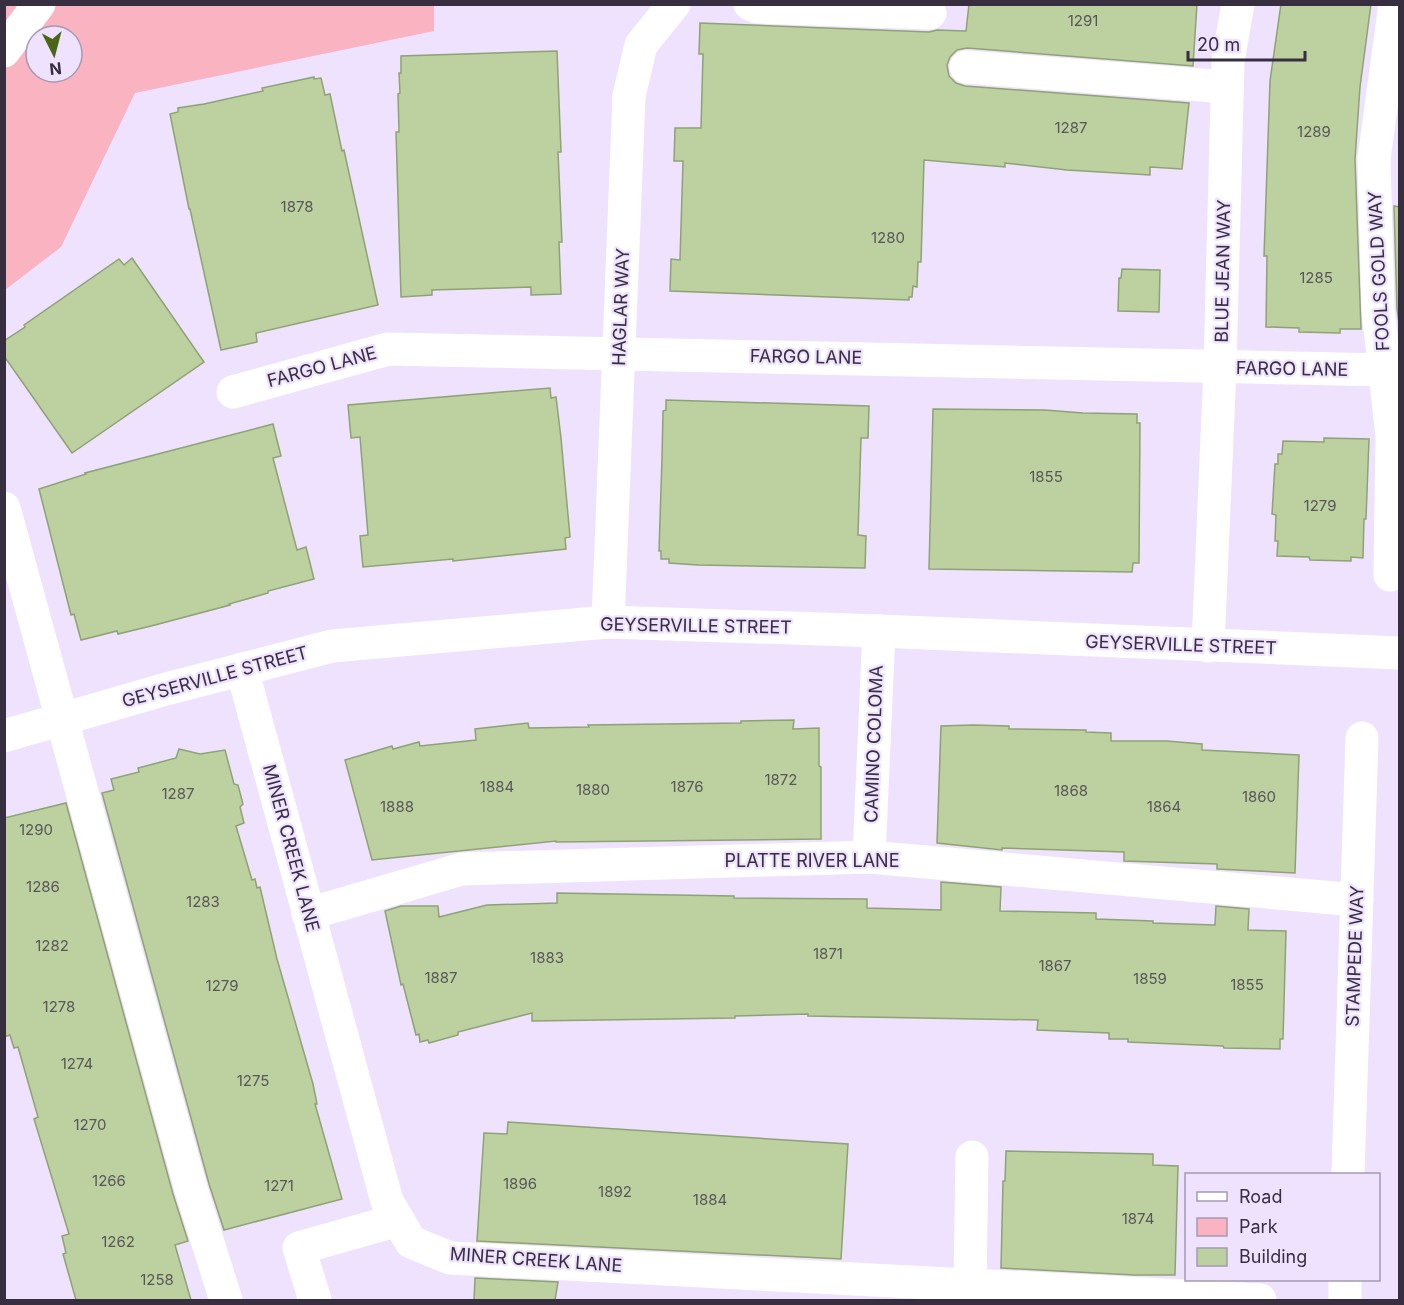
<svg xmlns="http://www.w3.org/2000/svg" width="1404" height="1305" font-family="Inter,sans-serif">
<rect width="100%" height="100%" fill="#efe2ff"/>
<path fill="#fab3c1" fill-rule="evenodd" d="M5,5H434V31L135,93L61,247L5,290ZM36,36H72V72H36Z"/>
<g fill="#bcd0a0" stroke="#8fa274" stroke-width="1.5">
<path d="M969,4H1197L1193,66L967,48L957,50L950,57L947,65L949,76L956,83L965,86L1189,103L1182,169L1150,167V175L1067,170L1005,163V167L924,160L921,262H918L917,287L913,286L912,297H909V300L670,291L671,259L680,260L683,161H674L675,128H701L703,54H699L700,23L929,32L937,30L966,31Z"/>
<path d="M1281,4H1371L1360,87L1355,159L1361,329H1340V333L1299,332V328L1266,327L1267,256H1264L1270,81Z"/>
<path d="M557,51L561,152H558L562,242H559L561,294L531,295V287L432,290V295L401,297L396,132H399L398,94L400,93L399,73H401V56Z"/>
<path d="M314,77V79L321,78L325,95L330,94L342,151L344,150L378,305L256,333L257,342L221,350L190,209H189L170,114L178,112V108L204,104L263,91L262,88Z"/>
<path d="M1394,206L1400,207V330L1397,309Z"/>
<path d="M132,258L204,362L72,453L4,356V341L25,327L24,325L119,259L124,265Z"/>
<path d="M1122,269L1160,270L1159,312L1118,311L1119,278H1121Z"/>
<path d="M550,388L551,398L556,397L561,438L570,537L565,538L566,549L453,561V559L363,567L360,536L368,535L360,437L351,438L348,405Z"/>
<path d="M666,400L869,406L868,438H861L858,535L866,536L865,568L698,565L669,563V559H661V551H659L662,458L663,411L666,410Z"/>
<path d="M933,409L1045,410L1083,413L1137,414V423H1140L1139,563H1133L1132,572L929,569Z"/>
<path d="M273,424L281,456L273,458L297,550L306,547L314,579L268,591V593L229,604L230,605L155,625L118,634L117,631L81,640L74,614L71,615L39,489L86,474L85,473Z"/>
<path d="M1324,438L1369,439L1366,519H1364L1363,558L1351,557V561L1310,560L1309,557L1277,556L1278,541H1275L1276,515L1272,514L1275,464H1278V454H1282L1283,441L1324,442Z"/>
<path d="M794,720L793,729L819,728V766L821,767V839L556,842V841L372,860L345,760L392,746L393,749L419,742L420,746L476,740L475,729L528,723L529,728L589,727L588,725L741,723V721Z"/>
<path d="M973,725L1009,726V729L1086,730V732L1111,733V741H1167L1202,744V750L1299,755L1295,873L1217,869V864L1124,861V852L1002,848V850L937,843L941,726Z"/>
<path d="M179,749L200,754L225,750L234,784L238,785L243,804L240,807L244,823L236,826L252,880L255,879L257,888L260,887L277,959L313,1084L317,1104H315L342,1199L224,1230L209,1184L102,793L114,790L111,779L139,772L138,768L176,758Z"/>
<path d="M66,803L173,1194L188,1241L175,1245L191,1300H76L63,1254L66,1253L62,1236L69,1234L34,1119L38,1117L18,1047L14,1048L10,1035L4,1037V818Z"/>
<path d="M941,882L1001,887L1000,911L1096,913V919L1153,921V923L1215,925L1216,906L1249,909L1248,930L1286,931L1283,1039H1280V1049L1224,1048L1223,1046L1128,1042V1039H1109V1033L1037,1030L1038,1020L808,1016V1014L735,1016V1018L532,1021V1013L458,1032V1035L429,1043L428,1040L420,1042L419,1034L416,1035L403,984L401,985L385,911L401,906H438L439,917L487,905L557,903V893L734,896V898L867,899V908L941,910Z"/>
<path d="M508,1122L848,1144L841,1259L477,1241L484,1133L507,1134Z"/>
<path d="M1006,1151L1153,1154V1165L1178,1166L1175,1275H1134L1001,1268L1003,1181H1005Z"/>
<path d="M475,1278L558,1282L555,1300H474Z"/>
</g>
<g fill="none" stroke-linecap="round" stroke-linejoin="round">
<g stroke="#fff" stroke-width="33">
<path d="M750,4L757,7L930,13"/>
<path d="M4,51L39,4"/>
<path d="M966,67L1227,87"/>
<path d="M233,392L388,349L1385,370"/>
<path d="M4,508L191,1189L226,1300"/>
<path d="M1390,575L1392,436L1378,310L1374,159L1395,4"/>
<path d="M608,622L629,96L641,45L674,4"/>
<path d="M1208,646L1220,368L1228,61L1238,4"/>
<path d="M242,669L387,1201L411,1242L450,1258L1260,1300"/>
<path d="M4,736L166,689L332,646L608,622L879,631L1400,653"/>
<path d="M869,857L879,631"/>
<path d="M308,914L462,869L869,857L1357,900"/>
<path d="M1348,1174L1362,738"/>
<path d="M970,1285L972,1157"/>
<path d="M315,1300L299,1248L398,1220"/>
<path d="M1345,1300V1280"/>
</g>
</g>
<g text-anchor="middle" stroke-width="4.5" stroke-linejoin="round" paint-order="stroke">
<g font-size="15" fill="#585658">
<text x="1083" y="26">1291</text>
<text x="1071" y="133">1287</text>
<text x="1314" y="137">1289</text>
<text x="297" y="212">1878</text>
<text x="888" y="243">1280</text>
<text x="1316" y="283">1285</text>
<text x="1046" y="482">1855</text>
<text x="1320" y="511">1279</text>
<text x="781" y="785">1872</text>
<text x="497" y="792">1884</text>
<text x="687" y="792">1876</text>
<text x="593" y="795">1880</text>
<text x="1071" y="796">1868</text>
<text x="178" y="799">1287</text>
<text x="1259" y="802">1860</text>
<text x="397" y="812">1888</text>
<text x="1164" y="812">1864</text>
<text x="36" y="835">1290</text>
<text x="43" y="892">1286</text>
<text x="203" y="907">1283</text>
<text x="52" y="951">1282</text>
<text x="828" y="959">1871</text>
<text x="547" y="963">1883</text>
<text x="1055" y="971">1867</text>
<text x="441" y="983">1887</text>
<text x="1150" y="984">1859</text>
<text x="1247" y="990">1855</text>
<text x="222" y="991">1279</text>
<text x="59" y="1012">1278</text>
<text x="77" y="1069">1274</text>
<text x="253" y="1086">1275</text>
<text x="90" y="1130">1270</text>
<text x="109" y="1186">1266</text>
<text x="520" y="1189">1896</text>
<text x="279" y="1191">1271</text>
<text x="615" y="1197">1892</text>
<text x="710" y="1205">1884</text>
<text x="1138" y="1224">1874</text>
<text x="118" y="1247">1262</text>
<text x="157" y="1285">1258</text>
</g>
<g font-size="18" fill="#372e40" stroke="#efe2ff">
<text transform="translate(1223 271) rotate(-89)" y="6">BLUE JEAN WAY</text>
<text transform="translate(1379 271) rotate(-93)" y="6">FOOLS GOLD WAY</text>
<text transform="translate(621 307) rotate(-88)" y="6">HAGLAR WAY</text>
<text transform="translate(806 357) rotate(1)" y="6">FARGO LANE</text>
<text transform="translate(322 367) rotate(-15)" y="6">FARGO LANE</text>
<text transform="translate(1292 369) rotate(1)" y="6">FARGO LANE</text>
<text transform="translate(696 626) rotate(1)" y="6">GEYSERVILLE STREET</text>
<text transform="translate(1181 645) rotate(2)" y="6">GEYSERVILLE STREET</text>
<text transform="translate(215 677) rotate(-15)" y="6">GEYSERVILLE STREET</text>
<text transform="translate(874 744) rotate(-88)" y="6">CAMINO COLOMA</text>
<text transform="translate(291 848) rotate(75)" y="6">MINER CREEK LANE</text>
<text x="812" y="867">PLATTE RIVER LANE</text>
<text transform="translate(1355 956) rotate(-88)" y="6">STAMPEDE WAY</text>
<text transform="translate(536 1260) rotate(4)" y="6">MINER CREEK LANE</text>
</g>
</g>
<rect width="1404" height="1305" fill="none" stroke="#372e40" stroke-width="12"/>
<rect x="1185" y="1173" width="195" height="108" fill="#efe2ff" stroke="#a59ab3" stroke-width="1.5"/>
<rect x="1197" y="1192" width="30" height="9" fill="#ffffff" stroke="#a59ab3" stroke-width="1.5"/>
<text x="1239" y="1203" font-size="18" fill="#372e40">Road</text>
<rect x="1197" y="1218" width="30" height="18" fill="#fab3c1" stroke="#a59ab3" stroke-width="1.5"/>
<text x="1239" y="1233" font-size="18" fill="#372e40">Park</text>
<rect x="1197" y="1248" width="30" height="18" fill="#bcd0a0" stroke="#a59ab3" stroke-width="1.5"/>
<text x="1239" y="1263" font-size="18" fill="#372e40">Building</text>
<g transform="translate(54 54) rotate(174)"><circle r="28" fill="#efe2ff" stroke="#a59ab3" stroke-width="1.5"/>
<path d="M0-4.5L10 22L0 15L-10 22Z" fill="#4c6617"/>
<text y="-9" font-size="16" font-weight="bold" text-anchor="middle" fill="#372e40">N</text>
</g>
<path d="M1188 51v9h117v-9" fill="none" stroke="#372e40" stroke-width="3"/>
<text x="1197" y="51" font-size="18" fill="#372e40" stroke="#efe2ff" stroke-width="4.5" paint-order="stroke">20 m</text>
</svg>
